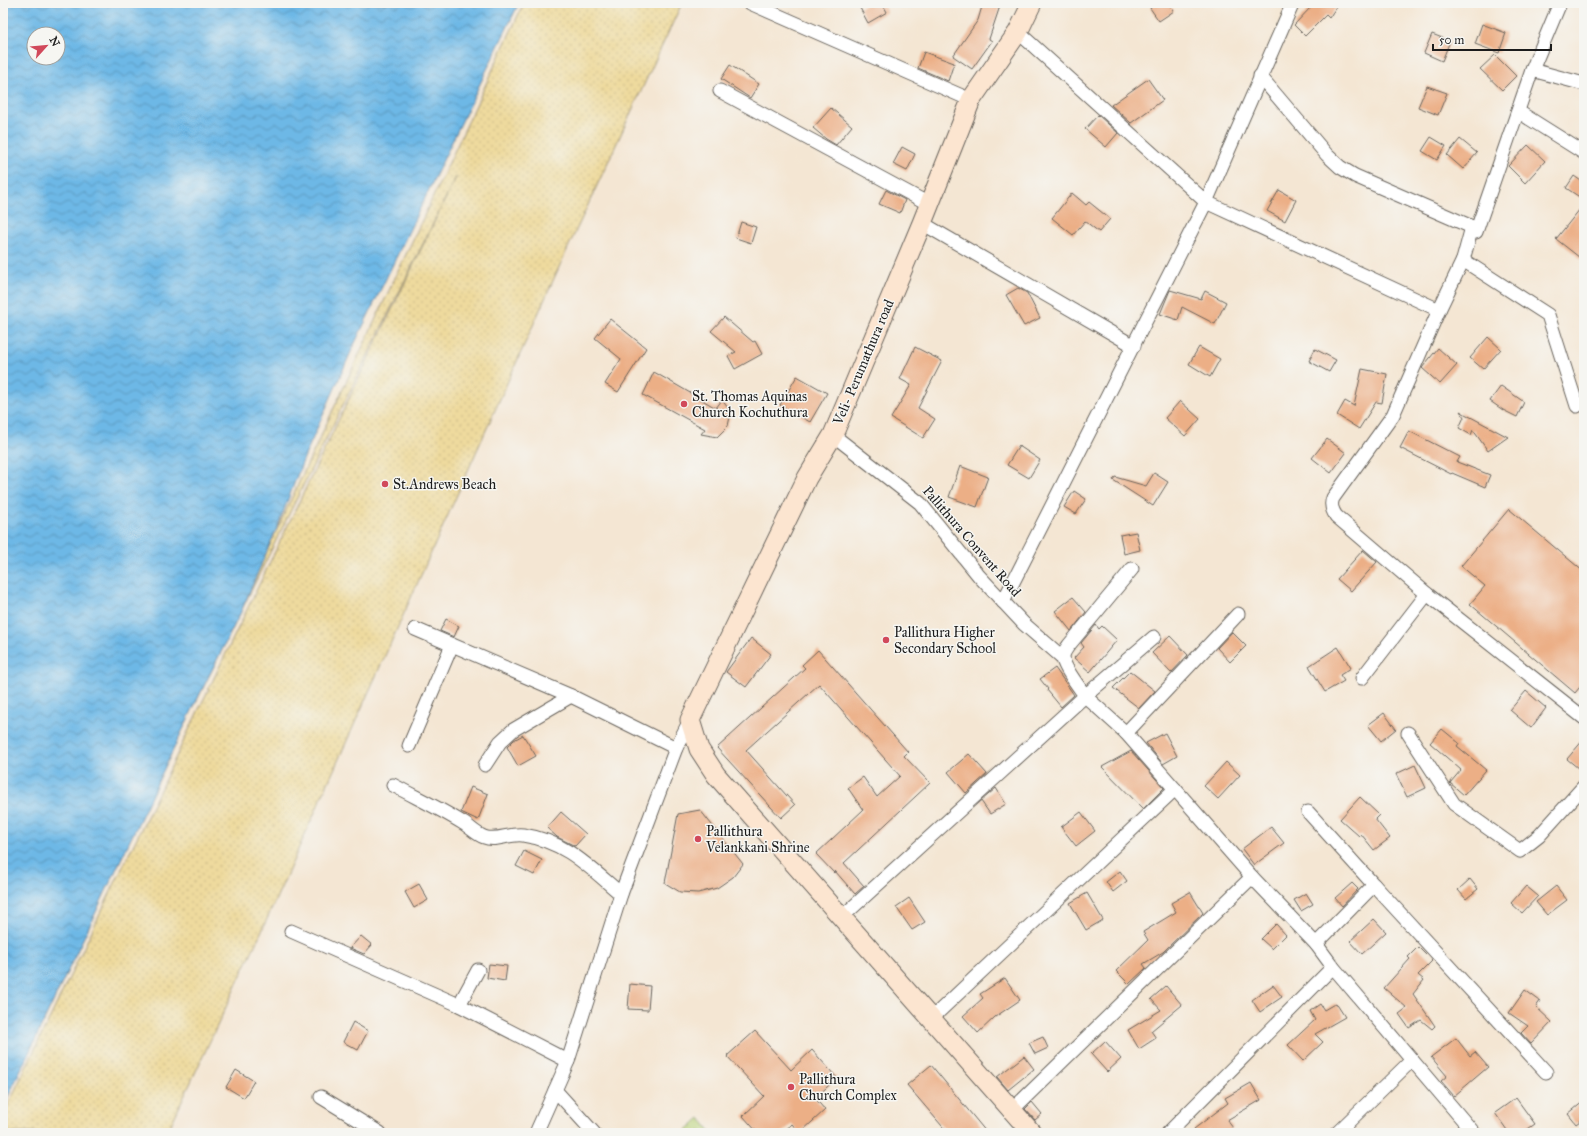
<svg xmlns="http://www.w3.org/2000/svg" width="1587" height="1136" font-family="'IM FELL Great Primer',serif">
<defs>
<pattern id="sand-dots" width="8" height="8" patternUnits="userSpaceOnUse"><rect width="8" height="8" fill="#eeda9e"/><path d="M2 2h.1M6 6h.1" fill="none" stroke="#ccba88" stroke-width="1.8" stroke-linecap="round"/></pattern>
<pattern id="cemetery-stones" width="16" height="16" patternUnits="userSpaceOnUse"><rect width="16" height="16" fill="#b8d075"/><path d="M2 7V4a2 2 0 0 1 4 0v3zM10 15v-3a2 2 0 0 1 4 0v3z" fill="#9eb265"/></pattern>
<pattern id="water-waves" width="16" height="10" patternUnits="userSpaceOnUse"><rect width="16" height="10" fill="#6db8e6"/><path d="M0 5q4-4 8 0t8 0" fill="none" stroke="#5995ba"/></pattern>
</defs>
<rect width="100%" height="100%" fill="#f6f6f2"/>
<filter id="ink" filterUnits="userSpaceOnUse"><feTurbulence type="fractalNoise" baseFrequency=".025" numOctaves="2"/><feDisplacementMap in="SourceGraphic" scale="8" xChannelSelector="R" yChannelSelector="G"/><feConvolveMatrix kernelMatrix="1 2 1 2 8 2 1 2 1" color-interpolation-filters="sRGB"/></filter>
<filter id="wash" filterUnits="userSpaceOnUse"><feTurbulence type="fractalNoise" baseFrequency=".012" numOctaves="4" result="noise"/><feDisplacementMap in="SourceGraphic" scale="16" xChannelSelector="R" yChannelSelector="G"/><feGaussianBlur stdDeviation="0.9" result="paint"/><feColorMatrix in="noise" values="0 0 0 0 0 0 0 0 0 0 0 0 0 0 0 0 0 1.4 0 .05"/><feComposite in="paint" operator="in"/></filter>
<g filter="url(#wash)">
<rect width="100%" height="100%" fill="#f4e6d3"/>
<path fill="url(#sand-dots)" stroke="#857b5d" d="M524,3H682L560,265L263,928L167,1133H3V1115L456,177L196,702Z"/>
<path fill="url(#cemetery-stones)" stroke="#6a7648" d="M700,1118L712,1133H683Z"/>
<path fill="url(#water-waves)" stroke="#446a81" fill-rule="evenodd" d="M3,3H519L354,345L304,458L277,528L240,614L196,702L3,1107ZM34,34H58V58H34Z"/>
<g id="blocks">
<g fill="#ecaf86">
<path d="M868,3H882L887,12L868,23L860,8Z"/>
<path d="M983,3H1001L989,39L992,41L972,69L953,56L978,20Z"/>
<path d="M1157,3H1168L1174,11L1159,21L1150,8Z"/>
<path d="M1308,3H1339L1329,18L1326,15L1305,36L1294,25L1312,6Z"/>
<path d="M1482,24L1506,33L1499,53L1475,44Z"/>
<path d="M1432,34L1450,41L1442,61L1424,53Z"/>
<path d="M924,52L954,63L948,81L918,68Z"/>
<path d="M1495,55L1516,76L1502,90L1480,69Z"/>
<path d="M730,65L759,84L750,98L721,79Z"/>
<path d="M1148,79L1163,100L1131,123L1111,105Z"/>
<path d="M1427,86L1447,93L1438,115L1418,107Z"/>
<path d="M831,108L852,126L836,145L826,139L813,128Z"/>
<path d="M1098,115L1118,133L1106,147L1085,129Z"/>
<path d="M1431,137L1446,146L1437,160L1422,151Z"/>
<path d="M1460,139L1477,153L1463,169L1447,155Z"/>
<path d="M1528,145L1545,161L1525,183L1508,166Z"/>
<path d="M902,147L915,154L907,171L893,164Z"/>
<path d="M1574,176L1584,183V200L1566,188Z"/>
<path d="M886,190L905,200L900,213L879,204Z"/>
<path d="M1279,190L1296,200L1285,221L1267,211Z"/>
<path d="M1072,193L1086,205L1089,202L1110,219L1099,232L1085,221L1073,235L1052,218Z"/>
<path d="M1584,204V261L1556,239Z"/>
<path d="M741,222L756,227L751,243L736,238Z"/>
<path d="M1018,288L1027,293L1040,318L1024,326L1006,295Z"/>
<path d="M1170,290L1201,299L1205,291L1226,302L1215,324L1182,307L1178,320L1160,314Z"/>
<path d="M724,317L753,342L755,341L762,354L735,369L728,356L736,352L711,331Z"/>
<path d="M610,319L646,348L618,392L605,384L621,359L595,338Z"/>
<path d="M1488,337L1501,349L1483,369L1470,358Z"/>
<path d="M915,347L942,361L918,408L935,419L923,438L891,418L911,385L900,379Z"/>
<path d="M1199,347L1220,359L1210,377L1189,364Z"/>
<path d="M1438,348L1457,365L1440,384L1422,368Z"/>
<path d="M1315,349L1336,360L1329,372L1309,361Z"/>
<path d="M1362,369L1387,374L1382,403L1376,402L1359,429L1337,415L1345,401L1354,406Z"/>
<path d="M654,372L716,408L722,400L731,412L728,426L717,437L701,434L705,429L643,395Z"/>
<path d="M797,376L827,393L810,422L780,405Z"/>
<path d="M1501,386L1524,402L1517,417L1503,410L1490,401Z"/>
<path d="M1180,401L1200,419L1185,436L1165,418Z"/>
<path d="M1460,411L1465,414L1508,437L1488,451L1473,430L1471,435L1459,428L1464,417Z"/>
<path d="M1409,431L1460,457L1457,462L1490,475L1485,487L1452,473L1451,474L1400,448Z"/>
<path d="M1327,439L1346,453L1331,473L1312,458Z"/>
<path d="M1019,446L1040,460L1029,478L1007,465Z"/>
<path d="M960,466L988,477L977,507L949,497Z"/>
<path d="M1154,473L1168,482L1153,506L1113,480L1115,477L1146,486Z"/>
<path d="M1074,491L1086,499L1076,514L1064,507Z"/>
<path d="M1509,509L1584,572V682L1575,693L1470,604L1485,586L1461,566Z"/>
<path d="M1136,532L1140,550L1124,554L1120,535Z"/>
<path d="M1363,550L1377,562L1351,591L1337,579Z"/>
<path d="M1073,597L1086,612L1071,631L1055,611Z"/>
<path d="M446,619L459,626L454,637L440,631Z"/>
<path d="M1096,625L1099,629L1102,626L1117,640L1090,672L1074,658L1084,647L1081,643Z"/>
<path d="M1232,632L1246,646L1230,662L1217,648Z"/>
<path d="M1170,636L1188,655L1171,673L1152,653Z"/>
<path d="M751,638L771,654L746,687L726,672Z"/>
<path d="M1338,647L1351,668L1340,675L1344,681L1325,692L1309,666Z"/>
<path d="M818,650L908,752L904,756L930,783L844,863L864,886L855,894L835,871L834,873L816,854L863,810L848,788L863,777L877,797L900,776L819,684L746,750L795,805L781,818L717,748L805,668L802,665Z"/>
<path d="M1055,668L1074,695L1061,707L1047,690L1048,689L1040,679Z"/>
<path d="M1130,671L1155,691L1139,708L1113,688Z"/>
<path d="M1526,691L1546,708L1531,728L1510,710Z"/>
<path d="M1384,713L1396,729L1381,741L1368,725Z"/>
<path d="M1442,729L1459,743L1457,746L1486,770L1464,795L1450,783L1461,770L1430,743Z"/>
<path d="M1165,733L1177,756L1163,764L1146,743Z"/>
<path d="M523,735L536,756L518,766L507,747L514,740Z"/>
<path d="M1584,739V773L1567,759Z"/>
<path d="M1131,751L1164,788L1143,809L1102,767Z"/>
<path d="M969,754L987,774L966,793L948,772Z"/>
<path d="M1226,762L1240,775L1218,799L1204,786Z"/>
<path d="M1415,765L1426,788L1407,797L1396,774Z"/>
<path d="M471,787L488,794L478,820L461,812Z"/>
<path d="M996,788L1006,804L990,814L981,801Z"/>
<path d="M1360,797L1379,815L1375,819L1390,838L1374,850L1361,834L1359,836L1340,819Z"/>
<path d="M700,810L743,864L733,877L717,888L698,893L680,892L665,883L678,814Z"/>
<path d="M561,812L586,834L575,846L557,837L547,828Z"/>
<path d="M1081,812L1095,831L1076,846L1061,827Z"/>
<path d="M1271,827L1284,843L1254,865L1242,849Z"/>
<path d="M524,851L542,860L534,875L516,866Z"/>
<path d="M1120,871L1127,881L1113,892L1106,882Z"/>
<path d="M1470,879L1478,889L1466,899L1458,890Z"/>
<path d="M1352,883L1358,889L1342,906L1335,898Z"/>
<path d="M419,884L428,900L414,908L405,892Z"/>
<path d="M1526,886L1538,896L1522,913L1511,903Z"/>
<path d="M1556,886L1567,900L1547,915L1536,902Z"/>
<path d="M1190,892L1203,913L1163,952L1143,964L1146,968L1129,984L1116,971L1148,940L1143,932L1176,912L1171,903Z"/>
<path d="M1087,893L1103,920L1086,930L1070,903Z"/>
<path d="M1306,893L1313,904L1301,911L1294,900Z"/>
<path d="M909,898L925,922L912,930L896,907Z"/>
<path d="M1374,919L1386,932L1362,954L1350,941Z"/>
<path d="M1276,924L1286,935L1272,949L1261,939Z"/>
<path d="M361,936L372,945L364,954L350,948Z"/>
<path d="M1418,947L1432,961L1418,975L1424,980L1413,994L1435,1026L1432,1029L1421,1020L1409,1028L1399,1014L1407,1008L1384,988L1410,959L1408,957Z"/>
<path d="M489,964L507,966L505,981L487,978Z"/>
<path d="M1005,978L1020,1000L995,1017L978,1033L963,1016L983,998L980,994Z"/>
<path d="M630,984L650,986L648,1010L628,1009Z"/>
<path d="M1273,985L1282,997L1260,1012L1252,1000Z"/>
<path d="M1166,986L1182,1005L1151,1031L1156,1038L1139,1049L1128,1030L1161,1010L1151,999Z"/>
<path d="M1525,990L1540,1001L1536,1007L1552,1022L1531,1044L1521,1033L1528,1026L1509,1013Z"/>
<path d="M1336,1003L1345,1017L1315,1034L1323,1042L1303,1061L1288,1045L1315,1020L1310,1011L1320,1004L1324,1010Z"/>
<path d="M353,1022L368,1031L358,1050L343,1042Z"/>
<path d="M755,1031L791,1070L812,1050L837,1078L815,1098L825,1110L800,1133L792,1124L782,1133H758L743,1116L764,1096L727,1056Z"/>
<path d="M1043,1037L1048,1048L1035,1054L1029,1043Z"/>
<path d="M1456,1038L1470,1056L1475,1052L1488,1067L1454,1096L1441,1081L1447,1076L1431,1057Z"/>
<path d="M1105,1041L1121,1059L1107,1072L1091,1054Z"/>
<path d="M1024,1056L1034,1069L1008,1090L997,1077Z"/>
<path d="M931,1065L987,1133H948L907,1085Z"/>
<path d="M236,1070L254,1081L244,1098L226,1087Z"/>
<path d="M1251,1083L1261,1100L1227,1120L1233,1128L1226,1133H1215L1211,1129L1204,1133H1197L1194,1129L1228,1103L1225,1098Z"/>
<path d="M1516,1098L1535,1124L1522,1133H1509L1495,1113Z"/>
<path d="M1584,1101V1118L1576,1124L1568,1114Z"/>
<path d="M1032,1102L1042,1114L1035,1120L1025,1109Z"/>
</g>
</g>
</g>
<g filter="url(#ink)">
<use href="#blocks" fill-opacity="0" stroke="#68635c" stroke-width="1"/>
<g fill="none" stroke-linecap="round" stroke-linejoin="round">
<defs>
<g id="street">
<path d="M750,3L971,100"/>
<path d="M1560,3L1532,70L1476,232L1472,227L1463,260L1439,310L1393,415L1333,498C1330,505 1332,510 1336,516L1427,594L1584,718"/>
<path d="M1018,32L1206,202L1439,310"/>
<path d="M1532,70L1584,84"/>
<path d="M1260,76L1327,155L1340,167L1355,176L1472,227"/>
<path d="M720,91L929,204"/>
<path d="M1519,112L1584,153"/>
<path d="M922,223L1134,346"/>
<path d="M1463,260L1548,315L1577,406"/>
<path d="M833,435L920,503L979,576L1024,624L1063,658"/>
<path d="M1132,569L1069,645C1066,649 1062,654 1063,659C1065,670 1079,686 1085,696L1154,637"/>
<path d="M1003,602L1206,202L1293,3"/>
<path d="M415,629L571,696L676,748"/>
<path d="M1362,678L1427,594"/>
<path d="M1126,733L1238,614"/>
<path d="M1408,733L1454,804L1520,851L1539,836L1584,786"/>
<path d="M409,746L452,645"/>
<path d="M485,765L500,742L513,730L571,696"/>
<path d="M393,785C417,798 441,809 463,823C470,827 476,834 484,837C497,842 509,833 523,835C565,841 589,867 621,894"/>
<path d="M1308,812L1374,885"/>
<path d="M842,917L1085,696L1126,733L1252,877L1316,944L1333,967L1474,1133"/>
<path d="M291,931L459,1005L568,1061"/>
<path d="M1316,944L1374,885L1546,1072"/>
<path d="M459,1005L478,970"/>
<path d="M932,1018L1175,789"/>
<path d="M555,1090L594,1133"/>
<path d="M321,1097L380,1133"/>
<path d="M1011,1111L1252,877"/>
<path d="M536,1133L568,1061L621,894L676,748L690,720"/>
<path d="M1168,1133L1333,967"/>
<path d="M1337,1133L1412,1060"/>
</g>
<path id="secondary" d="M1032,3L1018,32L971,100L922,223L833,435L807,478L690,720L699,749L716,775L1032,1133"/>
</defs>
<use href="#street" stroke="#68635c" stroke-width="15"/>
<use href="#secondary" stroke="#68635c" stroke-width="21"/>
<use href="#street" stroke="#fff" stroke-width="13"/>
<use href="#secondary" stroke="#fce5d0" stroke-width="19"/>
</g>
</g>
<g fill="#d1495b" stroke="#f6f6f2" stroke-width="1.5">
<circle cx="684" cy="404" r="4"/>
<circle cx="385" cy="484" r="4"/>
<circle cx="886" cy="640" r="4"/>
<circle cx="698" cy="839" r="4"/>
<circle cx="791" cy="1087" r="4"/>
</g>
<g text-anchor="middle" stroke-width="3" stroke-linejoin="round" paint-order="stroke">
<g font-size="14" fill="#1c1c1c" stroke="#f6f6f2">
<text transform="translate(863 362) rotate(-67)" y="5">Veli- Perumathura road</text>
<text transform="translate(972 541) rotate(49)" y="5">Pallithura Convent Road</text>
</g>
<g font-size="14" fill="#1c1c1c" stroke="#f6f6f2" text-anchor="start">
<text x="692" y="401">St. Thomas Aquinas<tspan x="692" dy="16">Church Kochuthura</tspan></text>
<text x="393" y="489">St.Andrews Beach</text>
<text x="894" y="637">Pallithura Higher<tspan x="894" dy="16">Secondary School</tspan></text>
<text x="706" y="836">Pallithura<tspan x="706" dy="16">Velankkani Shrine</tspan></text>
<text x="799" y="1084">Pallithura<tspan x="799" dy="16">Church Complex</tspan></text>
</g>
</g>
<rect width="1587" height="1136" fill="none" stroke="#f6f6f2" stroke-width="16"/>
<g transform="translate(46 46) rotate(63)"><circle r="19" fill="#f6f6f2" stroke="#9f9f9c"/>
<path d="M0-3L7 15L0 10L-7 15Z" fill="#d1495b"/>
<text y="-6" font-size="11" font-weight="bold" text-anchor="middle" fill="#1c1c1c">N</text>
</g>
<path d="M1433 44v6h118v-6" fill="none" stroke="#1c1c1c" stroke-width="2"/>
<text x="1439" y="44" font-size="12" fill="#1c1c1c" stroke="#f6f6f2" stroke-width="3" paint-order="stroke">50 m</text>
</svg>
